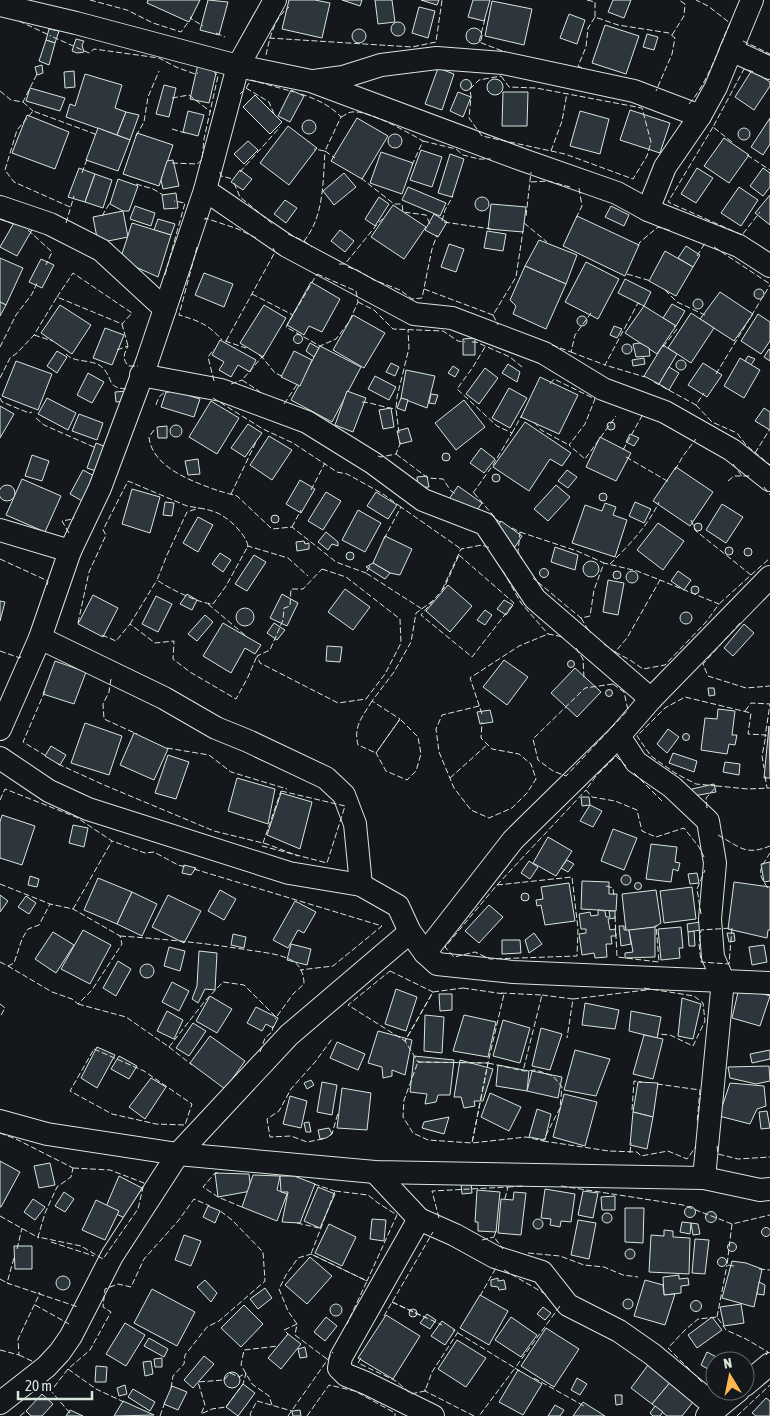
<svg xmlns="http://www.w3.org/2000/svg" width="770" height="1416" font-family="'Asap Condensed',sans-serif">
<rect width="100%" height="100%" fill="#14181c"/>
<g fill="#2c363c" stroke="#d8e6dc">
<path d="M148,0H200L189,22L147,3Z"/>
<path d="M208,0L228,2L219,35L200,30Z"/>
<path d="M289,0H315L330,3L322,38L282,29Z"/>
<path d="M342,0H362L360,6Z"/>
<path d="M375,0H392L395,22L378,24Z"/>
<path d="M421,0H439L437,5Z"/>
<path d="M473,0H490L484,21L468,17Z"/>
<path d="M613,0H631L624,18L608,12Z"/>
<path d="M492,1L532,9L524,45L485,36Z"/>
<path d="M419,7L435,11L428,38L412,33Z"/>
<path d="M569,14L585,20L577,44L560,38Z"/>
<circle cx="398" cy="29" r="7"/>
<path d="M605,25L639,36L626,74L592,63Z"/>
<circle cx="474" cy="36" r="8"/>
<path d="M49,29L59,31L55,43L46,40Z"/>
<circle cx="359" cy="36" r="7"/>
<path d="M647,34L658,37L654,50L643,47Z"/>
<path d="M76,39L84,41L82,45L84,52L77,53L72,51Z"/>
<path d="M46,40L55,43L49,65L39,61Z"/>
<path d="M198,64L217,69L209,103L190,99Z"/>
<path d="M42,65L43,73L37,75L35,67Z"/>
<path d="M438,68L454,74L442,110L425,104Z"/>
<path d="M752,70L770,82V86L754,110L735,97Z"/>
<path d="M74,71L75,87L65,88L64,72Z"/>
<path d="M85,74L122,85L115,108L126,112L117,135L66,117L70,104L75,106Z"/>
<circle cx="495" cy="87" r="8"/>
<circle cx="466" cy="85" r="5.5"/>
<path d="M164,85L176,88L169,117L156,114Z"/>
<path d="M30,88L65,98L60,111L26,101Z"/>
<path d="M291,90L304,96L290,122L278,116Z"/>
<path d="M458,92L471,97L463,117L450,111Z"/>
<path d="M503,92H528L527,126H502Z"/>
<path d="M255,95L282,122L270,134L243,107Z"/>
<path d="M630,110L670,123L660,153L620,140Z"/>
<path d="M188,111L204,115L198,136L183,132Z"/>
<path d="M580,111L609,119L600,154L570,146Z"/>
<path d="M126,112L139,115L130,140L117,135Z"/>
<path d="M27,115L69,132L55,169L12,153Z"/>
<path d="M357,118L388,136L362,179L331,161Z"/>
<path d="M770,118V144L763,155L751,147Z"/>
<circle cx="309" cy="127" r="7"/>
<path d="M288,126L317,148L289,185L260,163Z"/>
<path d="M98,128L130,140L118,171L86,160Z"/>
<circle cx="744" cy="134" r="6"/>
<path d="M137,133L173,145L159,186L123,174Z"/>
<circle cx="395" cy="141" r="7"/>
<path d="M724,138L749,155L729,183L704,166Z"/>
<path d="M248,141L258,150L244,164L234,154Z"/>
<path d="M421,150L442,157L432,187L410,180Z"/>
<path d="M381,152L413,163L402,194L370,183Z"/>
<path d="M450,154L464,159L452,197L438,193Z"/>
<path d="M173,160L179,186L163,189L161,180L167,161Z"/>
<path d="M79,168L95,174L85,202L68,197Z"/>
<path d="M697,168L713,178L696,203L681,194Z"/>
<path d="M763,168L770,173V187L763,196L750,186Z"/>
<path d="M240,170L252,179L243,190L231,182Z"/>
<path d="M344,173L356,187L334,205L323,191Z"/>
<path d="M95,174L112,180L103,208L85,202Z"/>
<path d="M118,179L138,186L129,211H123L110,204Z"/>
<path d="M408,187L446,203L440,216L402,200Z"/>
<path d="M739,187L758,200L741,226L721,213Z"/>
<path d="M176,193L178,208L164,209L162,195Z"/>
<path d="M770,195V225L755,213Z"/>
<path d="M379,197L389,204L375,226L365,219Z"/>
<circle cx="482" cy="204" r="7"/>
<path d="M285,200L297,208L286,223L274,214Z"/>
<path d="M491,204L526,207L523,232L488,229Z"/>
<path d="M393,205L426,227L404,259L371,237Z"/>
<path d="M135,206L155,213L151,226L130,219Z"/>
<path d="M611,206L629,215L624,226L605,217Z"/>
<path d="M123,211L128,237L98,243L93,217Z"/>
<path d="M434,214L447,222L438,237L425,230Z"/>
<path d="M577,216L639,245L625,276L563,246Z"/>
<path d="M158,219L175,224L171,235L154,230Z"/>
<path d="M15,221L32,230L17,256L0,247Z"/>
<path d="M132,223L171,235L158,277L120,260Z"/>
<path d="M340,230L354,241L345,252L331,241Z"/>
<path d="M487,231L506,234L503,251L484,248Z"/>
<path d="M539,240L577,255L566,284L525,266Z"/>
<path d="M449,244L464,249L456,272L441,267Z"/>
<path d="M686,246L700,255L693,267L678,258Z"/>
<path d="M665,251L693,267L676,296L649,281Z"/>
<path d="M0,258L23,268L6,305L0,302Z"/>
<path d="M41,259L54,265L42,288L29,282Z"/>
<path d="M586,262L619,279L598,319L565,302Z"/>
<path d="M525,266L566,284L546,329L513,314L516,306L510,300Z"/>
<path d="M204,273L233,284L224,307L195,295Z"/>
<path d="M625,279L651,292L644,306L618,293Z"/>
<path d="M311,282L340,299L322,332L309,326L304,335L287,325Z"/>
<circle cx="759" cy="294" r="5"/>
<path d="M720,292L753,314L734,341L700,319Z"/>
<circle cx="698" cy="304" r="5"/>
<path d="M0,302L6,305L0,316Z"/>
<path d="M672,304L685,311L676,326L663,318Z"/>
<path d="M60,305L91,325L72,354L41,333Z"/>
<path d="M264,305L286,318L263,357L240,343Z"/>
<path d="M644,306L676,326L657,354L625,333Z"/>
<path d="M691,313L714,328L691,363L668,348Z"/>
<path d="M758,314L770,322V341L761,354L741,341Z"/>
<path d="M353,315L385,333L364,368L333,350Z"/>
<circle cx="582" cy="321" r="5"/>
<path d="M614,326L622,329L617,338L610,335Z"/>
<path d="M105,328L124,335L112,365L93,358Z"/>
<circle cx="298" cy="339" r="4.5"/>
<path d="M475,338V355H463V339Z"/>
<path d="M220,340L256,360L250,372L238,365L231,377L219,370L224,362L212,355Z"/>
<path d="M310,343L319,348L314,357L306,351Z"/>
<path d="M640,343L649,348L650,356L636,357L633,344Z"/>
<circle cx="627" cy="349" r="5"/>
<path d="M663,345L677,354L659,384L644,376Z"/>
<path d="M320,346L361,367L332,422L291,400Z"/>
<path d="M769,349L770,350V361L764,357Z"/>
<path d="M57,351L67,357L57,373L47,366Z"/>
<path d="M294,351L312,360L300,386L281,377Z"/>
<path d="M748,356L755,359L751,365L745,361Z"/>
<path d="M644,358L645,364L633,366L632,360Z"/>
<path d="M740,358L760,370L744,398L724,386Z"/>
<circle cx="681" cy="365" r="5"/>
<path d="M16,361L52,374L38,410L2,396Z"/>
<path d="M391,363L399,367L395,376L386,372Z"/>
<path d="M703,363L722,375L707,397L688,385Z"/>
<path d="M508,364L520,372L517,382L502,373Z"/>
<path d="M453,366L459,370L455,377L448,373Z"/>
<path d="M669,367L679,373L669,390L659,384Z"/>
<path d="M485,368L498,378L479,404L466,394Z"/>
<path d="M406,370L435,376L427,408L401,398Z"/>
<path d="M88,373L104,382L92,403L77,395Z"/>
<path d="M375,376L396,387L389,400L368,389Z"/>
<path d="M540,377L578,395L559,434L521,417Z"/>
<path d="M509,388L527,398L510,428L492,418Z"/>
<path d="M167,389L200,399L194,417L161,407Z"/>
<path d="M127,391L128,401L116,402L115,392Z"/>
<path d="M347,391L366,398L353,432L335,425Z"/>
<path d="M431,394L438,395L435,404L429,403Z"/>
<path d="M47,398L76,413L68,430L38,414Z"/>
<path d="M401,398L408,400L405,411L397,408Z"/>
<path d="M464,400L485,427L456,450L435,423Z"/>
<path d="M211,401L239,418L217,454L189,437Z"/>
<path d="M0,406L14,414L0,438Z"/>
<path d="M391,408L394,427L383,429L379,410Z"/>
<path d="M764,408L770,412V430L755,421Z"/>
<path d="M79,414L103,423L97,440L72,431Z"/>
<path d="M525,422L571,453L562,466L550,459L529,491L493,467Z"/>
<circle cx="611" cy="426" r="4"/>
<path d="M248,424L262,433L245,457L231,448Z"/>
<circle cx="176" cy="431" r="6"/>
<path d="M167,426V438H158L157,427Z"/>
<path d="M408,428L412,441L400,444L397,431Z"/>
<path d="M630,434L639,438L634,446L626,442Z"/>
<path d="M269,436L292,450L272,480L250,465Z"/>
<path d="M600,437L631,453L616,481L586,467Z"/>
<path d="M96,443L109,448L99,472L87,468Z"/>
<path d="M481,448L495,459L484,473L470,463Z"/>
<circle cx="446" cy="457" r="4"/>
<path d="M32,455L49,461L42,481L25,476Z"/>
<path d="M198,459L200,474L188,475L185,461Z"/>
<path d="M676,467L713,492L690,526L653,501Z"/>
<path d="M83,470L98,478L84,502L70,494Z"/>
<path d="M567,470L577,477L568,488L558,481Z"/>
<circle cx="496" cy="478" r="4"/>
<path d="M427,476L429,487L418,488L417,477Z"/>
<path d="M22,479L61,496L45,532L6,515Z"/>
<path d="M300,480L315,489L301,513L286,504Z"/>
<path d="M556,485L570,497L548,521L534,509Z"/>
<circle cx="7" cy="493" r="8"/>
<path d="M458,486L482,503L473,516L449,499Z"/>
<path d="M132,489L160,497L150,533L122,524Z"/>
<path d="M326,492L341,501L323,530L308,521Z"/>
<path d="M376,492L397,505L388,519L367,506Z"/>
<circle cx="603" cy="497" r="4"/>
<path d="M165,502L174,503L172,516L163,515Z"/>
<path d="M635,502L651,509L644,523L629,516Z"/>
<path d="M605,503L616,507L613,515L627,520L615,557L572,543L585,505L602,511Z"/>
<path d="M722,504L743,517L726,543L706,530Z"/>
<path d="M358,510L381,523L365,552L342,540Z"/>
<circle cx="275" cy="519" r="4"/>
<path d="M198,517L213,525L198,552L183,543Z"/>
<path d="M501,521L522,536L515,547L493,532Z"/>
<path d="M658,523L684,541L663,570L637,550Z"/>
<circle cx="698" cy="527" r="4"/>
<path d="M326,532L338,542V546L332,544L328,550L318,542Z"/>
<path d="M385,536L412,549L400,575L390,573L373,563Z"/>
<path d="M304,541L305,544L309,543V549L297,551L296,542Z"/>
<path d="M555,547L578,555L575,570L551,562Z"/>
<circle cx="729" cy="551" r="4"/>
<circle cx="748" cy="552" r="4"/>
<circle cx="350" cy="556" r="4"/>
<path d="M220,553L231,560L223,572L212,564Z"/>
<path d="M254,555L266,562L247,591L235,584Z"/>
<circle cx="591" cy="569" r="8"/>
<path d="M373,563L390,573L385,579L366,567Z"/>
<circle cx="544" cy="573" r="4.5"/>
<path d="M678,571L691,580L684,590L671,581Z"/>
<circle cx="617" cy="575" r="4"/>
<circle cx="632" cy="577" r="6"/>
<path d="M608,580L624,583L618,615L603,612Z"/>
<path d="M448,585L472,606L450,632L426,611Z"/>
<circle cx="695" cy="590" r="4"/>
<path d="M345,589L370,607L353,630L328,612Z"/>
<path d="M187,594L197,600L192,610L180,604Z"/>
<path d="M282,594L298,603L287,626L270,618Z"/>
<path d="M93,595L118,608L103,637L78,624Z"/>
<path d="M156,596L172,604L158,632L142,624Z"/>
<path d="M504,600L513,605L506,615L497,609Z"/>
<path d="M0,601L5,602L0,621Z"/>
<circle cx="245" cy="617" r="9"/>
<path d="M485,610L492,615L485,625L477,620Z"/>
<circle cx="686" cy="618" r="6"/>
<path d="M205,615L213,622L197,641L188,634Z"/>
<path d="M223,623L261,645L255,654L245,648L231,673L203,656Z"/>
<path d="M274,623L285,630L277,640L267,633Z"/>
<path d="M744,624L754,633L733,656L724,648Z"/>
<path d="M327,646L342,647L340,662L326,661Z"/>
<path d="M504,660L528,677L507,705L483,687Z"/>
<circle cx="571" cy="664" r="3.5"/>
<path d="M55,661L86,672L74,704L43,694Z"/>
<path d="M575,668L601,692L577,717L551,693Z"/>
<path d="M708,688H714L715,695L709,696Z"/>
<circle cx="609" cy="693" r="3.5"/>
<path d="M718,709L735,711L732,735H737L735,745L729,744L727,754L701,750L705,718L717,719Z"/>
<path d="M490,710L493,722L480,724L477,712Z"/>
<path d="M85,723L122,736L109,775L71,763Z"/>
<path d="M769,726L770,778H764Z"/>
<path d="M668,729L679,737L667,753L657,744Z"/>
<path d="M134,733L168,749L154,780L120,765Z"/>
<circle cx="686" cy="737" r="3.5"/>
<path d="M51,746L66,755L60,765L45,756Z"/>
<path d="M673,753L697,761L694,772L669,763Z"/>
<path d="M168,755L189,762L176,799L155,793Z"/>
<path d="M725,762L740,764L739,775L723,772Z"/>
<path d="M237,778L275,789L268,824L228,811Z"/>
<path d="M714,784L716,792L693,796L692,789Z"/>
<path d="M281,793L312,802L300,849L267,835Z"/>
<path d="M581,797H589L590,805L582,806Z"/>
<path d="M590,805L602,811L593,827L580,821Z"/>
<path d="M2,815L35,826L22,865L0,858V822Z"/>
<path d="M73,825L88,828L84,847L69,843Z"/>
<path d="M613,829L637,838L624,870L601,861Z"/>
<path d="M548,837L572,851L556,876L533,863Z"/>
<path d="M651,844L677,847L675,862L680,863L678,871L673,869L671,882L646,879Z"/>
<path d="M567,860L574,864L568,872L561,868Z"/>
<path d="M529,861L538,867L530,879L521,873Z"/>
<path d="M770,862V881L764,882L761,864Z"/>
<path d="M184,865L196,868L191,875L182,873Z"/>
<path d="M697,873L699,883L690,884L688,874Z"/>
<circle cx="626" cy="880" r="5"/>
<path d="M30,876L39,879L37,887L28,885Z"/>
<path d="M98,878L132,892L117,924L84,910Z"/>
<path d="M582,881L609,882V894H617L616,911L581,909Z"/>
<path d="M734,882L770,887V930H768L767,938L728,929Z"/>
<circle cx="638" cy="886" r="3.5"/>
<path d="M569,883L575,921L545,925L541,905L537,906L536,900L543,899L541,887Z"/>
<path d="M692,887L696,919L664,923L660,891Z"/>
<path d="M220,890L236,899L224,920L208,911Z"/>
<path d="M656,890L661,923L655,927L626,931L622,894Z"/>
<path d="M132,892L157,904L142,936L117,924Z"/>
<circle cx="525" cy="897" r="4"/>
<path d="M0,895L8,901L0,912Z"/>
<path d="M168,895L201,911L184,943L152,927Z"/>
<path d="M26,896L36,903L29,914L18,907Z"/>
<path d="M295,901L316,912L304,933L298,930L288,948L273,940Z"/>
<path d="M489,905L503,917L479,943L465,931Z"/>
<path d="M598,910L605,911L606,917H610L609,911H615V918L608,919L610,930L615,929L616,936H611L612,944H606L607,957L595,958L594,953L582,955L579,934L586,933V929H581L579,914L590,912L591,916L598,915Z"/>
<path d="M700,922L701,930L688,932L687,924Z"/>
<path d="M619,926H624V930H629L631,944L621,946Z"/>
<path d="M655,927V957L625,958V953L633,952L629,930Z"/>
<path d="M681,927L683,948H679L680,958L661,960L658,929Z"/>
<path d="M83,930L111,945L90,984L61,969Z"/>
<path d="M694,931L695,946H689L688,932Z"/>
<path d="M53,932L74,945L56,973L35,959Z"/>
<path d="M534,933L542,944L529,953L525,940Z"/>
<path d="M727,933H734L735,941L729,942Z"/>
<path d="M233,934L246,937L244,948L231,945Z"/>
<path d="M502,940H520L521,953L502,954Z"/>
<path d="M291,944L311,949L307,965L287,960Z"/>
<path d="M764,945L767,962L752,965L749,947Z"/>
<path d="M169,947L185,951L180,971L164,966Z"/>
<path d="M199,951L217,953L215,990L205,989L198,1003L192,999L197,986Z"/>
<path d="M118,961L131,969L116,996L103,988Z"/>
<circle cx="147" cy="971" r="7"/>
<path d="M172,982L189,991L179,1011L162,1002Z"/>
<path d="M739,988L754,991L770,996L760,1026L732,1018Z"/>
<path d="M396,989L417,997L406,1031L385,1024Z"/>
<path d="M439,994H452V1010L440,1011Z"/>
<path d="M210,996L232,1009L217,1033L196,1021Z"/>
<path d="M682,998L701,1004L693,1039L678,1036Z"/>
<path d="M585,1003L619,1010L615,1029L582,1025Z"/>
<path d="M256,1007L278,1018L273,1028L266,1024L262,1031L247,1023Z"/>
<path d="M167,1011L183,1020L174,1039L157,1031Z"/>
<path d="M631,1011L661,1017L657,1038L629,1031Z"/>
<path d="M425,1015L444,1017L442,1053L424,1051Z"/>
<path d="M464,1015L496,1022L488,1057L453,1051Z"/>
<path d="M503,1020L530,1028L520,1063L493,1056Z"/>
<path d="M193,1023L206,1031L189,1056L176,1048Z"/>
<path d="M541,1028L562,1034L550,1070L532,1066Z"/>
<path d="M378,1031L412,1040L405,1075L392,1070V1076L383,1078L382,1067L368,1063Z"/>
<path d="M644,1035L663,1039L653,1079L633,1074Z"/>
<path d="M210,1036L245,1061L225,1089L190,1063Z"/>
<path d="M337,1042L365,1054L358,1070L330,1058Z"/>
<path d="M97,1047L115,1055L97,1088L81,1078Z"/>
<path d="M575,1050L610,1059L596,1096L564,1090Z"/>
<path d="M770,1050V1059L752,1063L750,1054Z"/>
<path d="M119,1056L137,1066L129,1079L111,1069Z"/>
<path d="M414,1056L454,1060L450,1095H438L436,1102L425,1104L427,1094L410,1092Z"/>
<path d="M460,1060L493,1069L483,1101H474L475,1106L464,1108L461,1097H454Z"/>
<path d="M498,1065L529,1071L527,1091L496,1086Z"/>
<path d="M769,1066L770,1081L756,1084L730,1078L728,1067Z"/>
<path d="M532,1071L562,1077L558,1098L527,1091Z"/>
<path d="M151,1078L166,1087L145,1119L129,1107Z"/>
<path d="M311,1080L314,1085L307,1089L304,1083Z"/>
<path d="M322,1082L337,1085L332,1115L317,1112Z"/>
<path d="M638,1082L658,1083L653,1117L633,1112Z"/>
<path d="M730,1083L764,1086L766,1106L757,1109L750,1124L719,1116Z"/>
<path d="M342,1088L371,1093L367,1130L337,1128Z"/>
<path d="M490,1093L521,1107L509,1131L481,1117Z"/>
<path d="M564,1094L597,1102L585,1146L553,1137Z"/>
<path d="M290,1096L307,1101L301,1128L283,1124Z"/>
<path d="M537,1109L551,1114L545,1140L529,1137Z"/>
<path d="M767,1111L770,1128L761,1129L759,1112Z"/>
<path d="M633,1112L653,1117L647,1149L630,1145Z"/>
<path d="M449,1117L444,1134L422,1128L424,1122Z"/>
<path d="M309,1122L311,1132H306L304,1123Z"/>
<path d="M329,1128L332,1134L326,1138L320,1139L318,1130Z"/>
<path d="M0,1161L20,1172L1,1207H0Z"/>
<path d="M50,1163L55,1185L39,1188L34,1166Z"/>
<path d="M215,1173L249,1174L251,1191L218,1197Z"/>
<path d="M253,1175L280,1176L277,1190L287,1194L277,1221L242,1207Z"/>
<path d="M119,1176L142,1188L125,1218L105,1209Z"/>
<path d="M280,1176H294L315,1184L300,1223L282,1222L288,1192H281Z"/>
<path d="M471,1183L472,1193L462,1194L461,1184Z"/>
<path d="M318,1187L335,1194L320,1228L304,1221Z"/>
<path d="M545,1189L575,1194L571,1222L561,1221L560,1227L550,1225L551,1219L541,1218Z"/>
<path d="M477,1190L500,1192L496,1232L478,1231V1222H475Z"/>
<path d="M583,1191L598,1193L593,1218L578,1215Z"/>
<path d="M64,1192L74,1199L65,1212L55,1206Z"/>
<path d="M514,1192L526,1193L521,1235L498,1233L501,1199L513,1200Z"/>
<path d="M615,1196V1210H602L601,1197Z"/>
<path d="M33,1199L45,1207L35,1220L24,1212Z"/>
<path d="M96,1200L119,1211L105,1240L82,1230Z"/>
<path d="M208,1206L220,1211L215,1223L203,1217Z"/>
<circle cx="690" cy="1212" r="5.5"/>
<path d="M625,1208H644L643,1243L625,1242Z"/>
<circle cx="711" cy="1217" r="5.5"/>
<circle cx="607" cy="1218" r="5"/>
<path d="M372,1219L386,1220L384,1241L370,1239Z"/>
<circle cx="538" cy="1224" r="5"/>
<path d="M578,1220L596,1223L589,1259L571,1255Z"/>
<path d="M682,1222L691,1223L690,1234L680,1232Z"/>
<path d="M691,1223L698,1224L700,1234L693,1235Z"/>
<path d="M329,1224L356,1237L342,1266L315,1253Z"/>
<circle cx="766" cy="1232" r="4.5"/>
<path d="M664,1230L673,1231V1237L690,1238L689,1274L649,1272L651,1235L664,1236Z"/>
<path d="M184,1235L201,1241L191,1266L175,1260Z"/>
<path d="M695,1239L709,1240L705,1274L692,1273Z"/>
<circle cx="732" cy="1247" r="4.5"/>
<path d="M14,1246H32V1269H15Z"/>
<circle cx="630" cy="1254" r="5"/>
<path d="M310,1257L332,1276L307,1304L285,1285Z"/>
<circle cx="722" cy="1262" r="4.5"/>
<path d="M732,1261L746,1263L762,1269L754,1307L722,1298Z"/>
<path d="M679,1275V1279L688,1278L689,1285L681,1286V1293L664,1295L663,1277Z"/>
<circle cx="63" cy="1283" r="7"/>
<path d="M498,1278V1281L504,1280L506,1289L499,1290L498,1287L491,1286V1280Z"/>
<path d="M205,1280L217,1293L211,1302L197,1287Z"/>
<path d="M645,1280L663,1285L664,1295L675,1294L665,1325L634,1316Z"/>
<path d="M759,1282L765,1285L764,1295L757,1294Z"/>
<path d="M265,1288L272,1298L258,1309L250,1299Z"/>
<path d="M152,1289L195,1312L177,1346L134,1323Z"/>
<path d="M480,1295L508,1311L489,1345L460,1328Z"/>
<circle cx="628" cy="1304" r="5"/>
<circle cx="696" cy="1306" r="5.5"/>
<circle cx="336" cy="1310" r="6"/>
<path d="M741,1304L744,1323L724,1326L720,1307Z"/>
<path d="M244,1305L263,1324L241,1347L221,1328Z"/>
<path d="M543,1307L551,1313L545,1320L537,1314Z"/>
<circle cx="413" cy="1313" r="4"/>
<path d="M427,1314L436,1320L430,1329L420,1323Z"/>
<path d="M386,1315L420,1336L393,1379L358,1358Z"/>
<path d="M326,1317L337,1326L325,1341L314,1332Z"/>
<path d="M511,1317L537,1335L521,1357L495,1340Z"/>
<path d="M712,1317L722,1330L697,1348L688,1335Z"/>
<path d="M442,1321L455,1330L445,1345L431,1336Z"/>
<path d="M125,1323L145,1335L126,1366L106,1354Z"/>
<path d="M546,1328L579,1349L554,1387L521,1366Z"/>
<path d="M288,1334L301,1344L281,1369L268,1358Z"/>
<path d="M149,1338L168,1349L164,1357L144,1346Z"/>
<path d="M457,1340L486,1358L466,1387L438,1369Z"/>
<path d="M305,1347L307,1357L300,1358L298,1349Z"/>
<path d="M707,1352L724,1361H715V1373L701,1365Z"/>
<path d="M204,1356L214,1364L193,1388L184,1380Z"/>
<path d="M162,1358V1367H155L154,1359Z"/>
<path d="M151,1361L153,1374L145,1376L143,1362Z"/>
<path d="M651,1361L673,1379L652,1404L631,1388Z"/>
<path d="M96,1366L107,1367L106,1382H95Z"/>
<path d="M518,1370L542,1384L523,1415L499,1402Z"/>
<circle cx="232" cy="1380" r="8"/>
<path d="M577,1378L587,1384L580,1395L571,1390Z"/>
<path d="M673,1379L697,1397L682,1416H667L652,1404Z"/>
<path d="M243,1384L255,1393L238,1416L226,1407Z"/>
<path d="M125,1385L127,1394L119,1396L117,1388Z"/>
<path d="M172,1386L187,1392L178,1410L164,1404Z"/>
<path d="M133,1389L155,1402L150,1411L128,1397Z"/>
<path d="M42,1394L53,1404L42,1416H31L26,1411Z"/>
<path d="M615,1395H622V1404L616,1405Z"/>
<path d="M766,1398L770,1401V1416H756L752,1413Z"/>
<path d="M123,1401L154,1415L114,1416Z"/>
<path d="M583,1402L605,1416H573Z"/>
<path d="M555,1405L564,1410L560,1416H548Z"/>
<path d="M655,1406L663,1412L660,1416H653L650,1413Z"/>
<path d="M70,1410L83,1416H66Z"/>
<path d="M300,1410L301,1416H293L292,1411Z"/>
</g>
<g fill="none" stroke-linecap="round" stroke-linejoin="round">
<defs>
<g id="minor">
<path d="M0,5L76,23L238,66L311,81L523,160L617,193L648,210L739,246L770,266"/>
<path d="M731,50L770,68"/>
<path d="M314,81L343,77L381,65L437,58L503,63L634,91L700,116"/>
<path d="M205,190L287,246L414,314L452,318L544,353L603,389L665,412L732,450L770,480"/>
<path d="M0,207L50,224L101,250L165,309"/>
<path d="M648,210L665,167L700,116L716,87L752,0"/>
<path d="M141,375L221,390L307,422L373,463L423,500L485,524L535,599L651,699"/>
<path d="M0,530L70,551"/>
<path d="M40,638L164,698L216,728L248,741L326,778L344,795L355,824L361,885"/>
<path d="M0,729L40,638L70,551L100,488L147,362L205,190L238,66L275,0"/>
<path d="M619,736L636,762L672,787L708,821L715,863L710,919L713,957L723,980L704,1178"/>
<path d="M0,758L49,791L88,809L289,873L361,885L398,906L410,932L425,953L437,964L513,972L770,983"/>
<path d="M425,953L513,840L619,736L651,699L770,577"/>
<path d="M0,1121L47,1134L178,1154L375,1172L704,1178L760,1190L770,1189"/>
<path d="M375,1172L419,1219L455,1235L495,1257L542,1272L568,1305L619,1331L652,1354L717,1408"/>
<path d="M419,1219L341,1357L339,1368L346,1375L366,1383L433,1416"/>
<path d="M745,1385L770,1364"/>
<path d="M0,1403L46,1367L60,1352L71,1336L112,1256L178,1154L289,1035L410,932"/>
<path d="M707,1416L738,1391"/>
</g>
</defs>
<use href="#minor" stroke="#d8e6dc" stroke-width="24"/>
<use href="#minor" stroke="#14181c" stroke-width="22"/>
<g stroke="#d8e6dc" stroke-width="1" stroke-dasharray="6 2.5" stroke-linecap="butt">
<path d="M90,0L127,10L153,23L181,32L189,21"/>
<path d="M587,0L595,2V17"/>
<path d="M192,16L190,18L203,26"/>
<path d="M485,19L479,42L505,52"/>
<path d="M19,21L51,36"/>
<path d="M216,33L225,37"/>
<path d="M672,35L684,16L685,4L679,0"/>
<path d="M53,37L89,53L94,49L159,58L176,67L195,74L198,73"/>
<path d="M269,38L412,47L436,42L442,0"/>
<path d="M743,41L770,54"/>
<path d="M266,55C270,37 274,18 289,7"/>
<path d="M582,68L578,66L586,47L588,28L595,17L618,25L669,33L675,38L672,54L656,91"/>
<path d="M501,76L509,87L536,88L642,108L651,142L647,156L633,179L565,154L482,136L469,118L471,97L470,89L479,80Z"/>
<path d="M246,88L269,102L274,114"/>
<path d="M0,91L11,100L23,102L38,72"/>
<path d="M240,94L246,88L251,80L294,92"/>
<path d="M301,94C316,99 330,105 341,117L325,151L314,149"/>
<path d="M172,98L189,95L211,112"/>
<path d="M23,102L33,111"/>
<path d="M689,104C709,81 717,51 730,23L708,6L696,0"/>
<path d="M341,117C344,116 348,112 352,112C369,110 407,132 423,141L412,165"/>
<path d="M713,127L668,202L742,235L760,212"/>
<path d="M172,129L185,133"/>
<path d="M136,136L144,122L148,97L159,71"/>
<path d="M423,141L456,149L463,155L479,159H491"/>
<path d="M732,142L713,127L744,69L754,72"/>
<path d="M325,151L335,158"/>
<path d="M551,151L562,121L567,93"/>
<path d="M747,155L770,170"/>
<path d="M172,163L197,164L202,160L204,139L218,76L214,72"/>
<path d="M220,172L221,176L233,179"/>
<path d="M240,172L280,127"/>
<path d="M82,173L87,159"/>
<path d="M361,178L394,204H402L403,212L426,215L430,224H431"/>
<path d="M531,182L548,181L570,187"/>
<path d="M234,183L240,197L274,225"/>
<path d="M136,184L153,189L163,195"/>
<path d="M70,207L14,182L5,170L17,130L33,111L95,134L94,137"/>
<path d="M102,216L111,201"/>
<path d="M526,216L531,172"/>
<path d="M576,218L582,206L579,188H577"/>
<path d="M0,219L16,225"/>
<path d="M205,220V218L238,229L256,238"/>
<path d="M442,221L445,210L453,196"/>
<path d="M444,222L491,229"/>
<path d="M66,223L74,196"/>
<path d="M524,223L547,242"/>
<path d="M28,230L52,252L46,265"/>
<path d="M288,234L304,241C324,217 323,181 325,151"/>
<path d="M304,241L312,247"/>
<path d="M638,246L640,242L658,227L672,231"/>
<path d="M197,247L179,315C199,321 208,324 222,340"/>
<path d="M714,247L770,284"/>
<path d="M697,256L705,243"/>
<path d="M339,264H345L379,222L385,217"/>
<path d="M348,267L357,270L374,280L400,290L412,299L422,298L432,249L437,235"/>
<path d="M317,274L356,291L358,302L349,322L336,339L320,346L286,327Z"/>
<path d="M627,274L651,281"/>
<path d="M165,275L185,203L174,201"/>
<path d="M424,289L493,315L516,277L523,231"/>
<path d="M665,290L677,302L705,315"/>
<path d="M252,294L293,315"/>
<path d="M57,297L73,273L132,313L122,324"/>
<path d="M358,302L374,310L393,329L443,331L458,341L465,342"/>
<path d="M640,304L638,303L605,365L645,377"/>
<path d="M493,315L498,325"/>
<path d="M34,335L53,341"/>
<path d="M225,341L246,348"/>
<path d="M226,341L275,252L273,248"/>
<path d="M472,342H476L510,357L522,367"/>
<path d="M552,345L571,352L575,335L591,313"/>
<path d="M0,347L16,315L32,294L37,283"/>
<path d="M663,347L677,329L674,326"/>
<path d="M117,350L128,346C124,354 122,358 128,366H138"/>
<path d="M571,352L605,365"/>
<path d="M66,354C75,364 93,358 103,368C114,380 106,388 128,389"/>
<path d="M259,355L262,357L242,380L259,391L262,395"/>
<path d="M264,355L262,357L275,373L284,377"/>
<path d="M716,374L770,285"/>
<path d="M0,378L10,358L17,353L34,335L57,297L122,324L128,346"/>
<path d="M214,381L208,357L214,349"/>
<path d="M654,382L696,405L704,393"/>
<path d="M231,384L242,380"/>
<path d="M550,384L554,379L595,399L585,424L569,445L585,459L616,416"/>
<path d="M0,398L2,402L29,413L32,412"/>
<path d="M213,398L263,429L293,443L337,472L347,474L383,494L401,507"/>
<path d="M362,402C370,402 385,408 396,409"/>
<path d="M284,404L298,383"/>
<path d="M156,405C158,398 161,392 169,392"/>
<path d="M696,405L712,422L737,433L746,445L770,465"/>
<path d="M36,418L44,425L96,448"/>
<path d="M534,422L541,430L569,445"/>
<path d="M154,430L149,437C152,468 194,482 219,491"/>
<path d="M399,433L396,409L397,397L409,348L408,330"/>
<path d="M512,433L522,415"/>
<path d="M623,450L643,414"/>
<path d="M755,453L770,429"/>
<path d="M396,454L428,478L443,479L451,491L456,494"/>
<path d="M378,456L381,457L396,454L400,444V441"/>
<path d="M626,457L669,482"/>
<path d="M733,464L742,476"/>
<path d="M675,470L683,456L696,439"/>
<path d="M728,481L734,476H751"/>
<path d="M764,487L770,495"/>
<path d="M311,490L325,463"/>
<path d="M219,491L237,496L272,529L292,527L336,562L366,573"/>
<path d="M473,493L493,465L512,433L497,426L457,389L473,367L485,347"/>
<path d="M474,493L498,521L503,523"/>
<path d="M231,494L256,442"/>
<path d="M199,508C205,509 210,510 215,512C227,516 246,534 248,546L226,586L213,604C200,604 168,588 157,580L167,555L187,512Z"/>
<path d="M691,520L696,531L751,575L719,604"/>
<path d="M292,527L301,510"/>
<path d="M512,528L520,532L518,552L522,559"/>
<path d="M520,532L577,551L604,563L594,590L590,616L581,618L533,578"/>
<path d="M69,533L62,521L73,519L74,517"/>
<path d="M384,539L401,507L461,549"/>
<path d="M247,547L248,546L288,558L308,576"/>
<path d="M459,555L514,603L472,657L421,615L444,588Z"/>
<path d="M0,559L48,581L47,585"/>
<path d="M610,564C628,546 648,526 659,502"/>
<path d="M370,566L366,573L422,609"/>
<path d="M322,569L346,577L400,619L401,643L385,674L366,699L338,703L260,663L257,656L270,650L283,620L284,608L290,606L291,589H303Z"/>
<path d="M503,571L521,603L548,634"/>
<path d="M751,575L770,558"/>
<path d="M442,590L461,549L482,545L490,548"/>
<path d="M208,604L246,636"/>
<path d="M581,618L590,633"/>
<path d="M78,623L89,572L106,535L103,530L128,481L187,506L199,508"/>
<path d="M740,623L703,664L708,676L746,688L770,686"/>
<path d="M130,624L157,580"/>
<path d="M102,635L116,641L130,624L155,643L174,641L173,659L190,672L236,699L248,677L257,656"/>
<path d="M604,644L615,652L627,638L660,580L637,571L604,563"/>
<path d="M576,648L583,659L584,678"/>
<path d="M0,651L20,658L21,655"/>
<path d="M615,652L630,660L643,669L665,665L706,622L719,604L660,580"/>
<path d="M111,679L109,692L103,704L104,719L137,734"/>
<path d="M613,684L624,692L628,710L566,776L553,771L538,760L533,739L585,688Z"/>
<path d="M45,691L23,742L48,757"/>
<path d="M372,701C363,716 353,726 358,745L376,753L400,719L418,737L421,754L416,771L407,780L386,771L376,753L400,719L372,701L394,672L411,642L416,613L434,600"/>
<path d="M479,706L442,715L436,729L439,752L454,788L471,810L489,818L512,808L527,793L536,779L531,764L519,754L492,749L481,738L482,722"/>
<path d="M745,711L751,703L770,704L765,737"/>
<path d="M482,714L470,678L519,646L548,634L564,637"/>
<path d="M167,748L209,755L231,772L287,789"/>
<path d="M58,764L104,785L214,831L267,844L298,856"/>
<path d="M626,766L616,756L596,776L586,790L592,797L615,801L637,810L642,831L656,837L684,828L699,847L704,857"/>
<path d="M634,773L662,801"/>
<path d="M765,776L767,788"/>
<path d="M450,778L488,744"/>
<path d="M717,786L696,784L675,773L651,756L637,736L665,708L685,697L751,713L748,734L766,735L762,756L764,768"/>
<path d="M281,791L345,806L327,863L262,846Z"/>
<path d="M0,800L5,789L76,817L112,841L145,853L154,852L178,865L186,867"/>
<path d="M707,808L706,798L717,786L748,789L770,788"/>
<path d="M718,835C740,847 745,856 770,846"/>
<path d="M194,869L382,926L333,966L300,970"/>
<path d="M0,884L50,904L73,909L120,936L122,944L92,990L78,1004L72,999L52,992L8,966"/>
<path d="M497,885L572,877L578,929L577,956L490,959L475,952L454,957L445,947L497,885L586,790"/>
<path d="M606,886L613,888L614,896"/>
<path d="M768,888C756,872 760,869 770,853"/>
<path d="M73,909L112,841"/>
<path d="M701,914L697,889L705,870"/>
<path d="M615,916L617,957L659,962L656,925"/>
<path d="M732,928L729,964L701,962L699,944L701,930Z"/>
<path d="M120,936C163,939 206,943 248,950C261,952 282,954 293,961C301,966 304,975 304,984L293,994L275,1019"/>
<path d="M0,962L8,966L14,963L22,939L28,929L39,925L50,904"/>
<path d="M390,971L433,992L405,1041L348,1005Z"/>
<path d="M463,988L504,994L488,1063L418,1062L405,1041L433,992Z"/>
<path d="M501,993L542,995L523,1071"/>
<path d="M542,995L573,999L567,1038"/>
<path d="M573,999L646,990L644,988L694,996L703,1003L705,1021L693,1046L670,1035L658,1034"/>
<path d="M0,1004L5,1008L0,1017"/>
<path d="M78,1004L126,1017L169,1047L205,1001L223,982L244,985L276,1017"/>
<path d="M169,1047L192,1065"/>
<path d="M94,1049L144,1071L192,1104L185,1125L156,1124L112,1114L70,1091Z"/>
<path d="M260,1052L265,1038L272,1032L273,1026"/>
<path d="M418,1062L488,1063L472,1143L428,1140L413,1133L403,1117L404,1100Z"/>
<path d="M488,1063L524,1071L536,1070L553,1076L562,1087L560,1108L543,1141L526,1137L472,1143Z"/>
<path d="M657,1084L700,1090L697,1123"/>
<path d="M632,1110L634,1081L642,1082"/>
<path d="M0,1133L16,1139L73,1168"/>
<path d="M330,1135L332,1134L338,1113"/>
<path d="M323,1139L307,1142L291,1136L270,1137L267,1119L279,1111L291,1089L315,1062L332,1039"/>
<path d="M543,1141L609,1151L637,1152L641,1156L668,1151L687,1159L695,1148L696,1146"/>
<path d="M717,1146L718,1154L738,1159L770,1157"/>
<path d="M630,1153L631,1143"/>
<path d="M73,1168L110,1170L144,1183L138,1209L103,1259L81,1246L38,1237L45,1213L57,1187L71,1177Z"/>
<path d="M218,1173H215L203,1187L218,1197L244,1208"/>
<path d="M314,1184L335,1191"/>
<path d="M561,1186L683,1205L732,1224L770,1215"/>
<path d="M508,1187L524,1186"/>
<path d="M335,1191L368,1195L378,1203L397,1215L367,1281L311,1254Z"/>
<path d="M0,1216L39,1238"/>
<path d="M439,1218L432,1191L508,1187L504,1202"/>
<path d="M297,1223L319,1228"/>
<path d="M732,1224L727,1265L734,1266"/>
<path d="M496,1231L494,1237L503,1249"/>
<path d="M482,1240L494,1237"/>
<path d="M51,1242L94,1256"/>
<path d="M17,1249L22,1228"/>
<path d="M528,1253L560,1256L584,1265L604,1267L623,1275L638,1277"/>
<path d="M14,1258L7,1283L78,1307"/>
<path d="M759,1269L770,1270"/>
<path d="M504,1270L547,1295"/>
<path d="M0,1279L9,1284"/>
<path d="M480,1296L497,1266"/>
<path d="M392,1302L426,1318"/>
<path d="M392,1302L442,1325"/>
<path d="M35,1305L69,1324"/>
<path d="M384,1316L433,1232"/>
<path d="M717,1317L727,1265"/>
<path d="M458,1333L515,1368L479,1416"/>
<path d="M286,1336L288,1334L284,1330L297,1324"/>
<path d="M0,1350L19,1355L18,1339L40,1293H38"/>
<path d="M19,1355L34,1362"/>
<path d="M361,1358L358,1363L396,1381L411,1394L425,1391L432,1372L458,1332L453,1330"/>
<path d="M327,1359L295,1335L297,1324L288,1311L279,1289L286,1275L298,1258L311,1254L367,1281L347,1324"/>
<path d="M68,1369L96,1389L124,1402"/>
<path d="M520,1371L515,1368L560,1306"/>
<path d="M230,1373L239,1377L246,1373L243,1384L226,1407L212,1409L201,1414L205,1405L198,1382L224,1380Z"/>
<path d="M534,1378L584,1406"/>
<path d="M702,1382L668,1348L685,1330L698,1319L717,1317L726,1330L746,1339L768,1352L765,1357"/>
<path d="M171,1388L173,1376L184,1364L185,1355L207,1327L219,1321L265,1281L263,1252L232,1220L219,1210"/>
<path d="M425,1389V1391L474,1416"/>
<path d="M272,1405L269,1396L252,1384L241,1365L244,1350L278,1346"/>
<path d="M70,1413L51,1391L68,1369L90,1350L111,1312L103,1307L105,1289L118,1284L131,1287L144,1259L178,1221L194,1199L210,1206"/>
<path d="M20,1416L27,1410"/>
<path d="M160,1416L165,1402"/>
<path d="M251,1416L250,1414L257,1401L292,1411"/>
<path d="M288,1416L333,1352"/>
<path d="M307,1416L329,1385L355,1391L395,1413V1416"/>
<path d="M737,1416L770,1385"/>
</g>
</g>
<g transform="translate(730 1376) rotate(350)"><circle r="24" fill="#14181c" stroke="#626a69"/>
<path d="M0-4L9 19L0 12L-9 19Z" fill="#ffb74d"/>
<text y="-8" font-size="14" font-weight="bold" text-anchor="middle" fill="#d8e6dc">N</text>
</g>
<path d="M18 1391v8h74v-8" fill="none" stroke="#d8e6dc" stroke-width="2.5"/>
<text x="25" y="1391" font-size="15" fill="#d8e6dc" stroke="#14181c" stroke-width="4" paint-order="stroke">20 m</text>
</svg>
